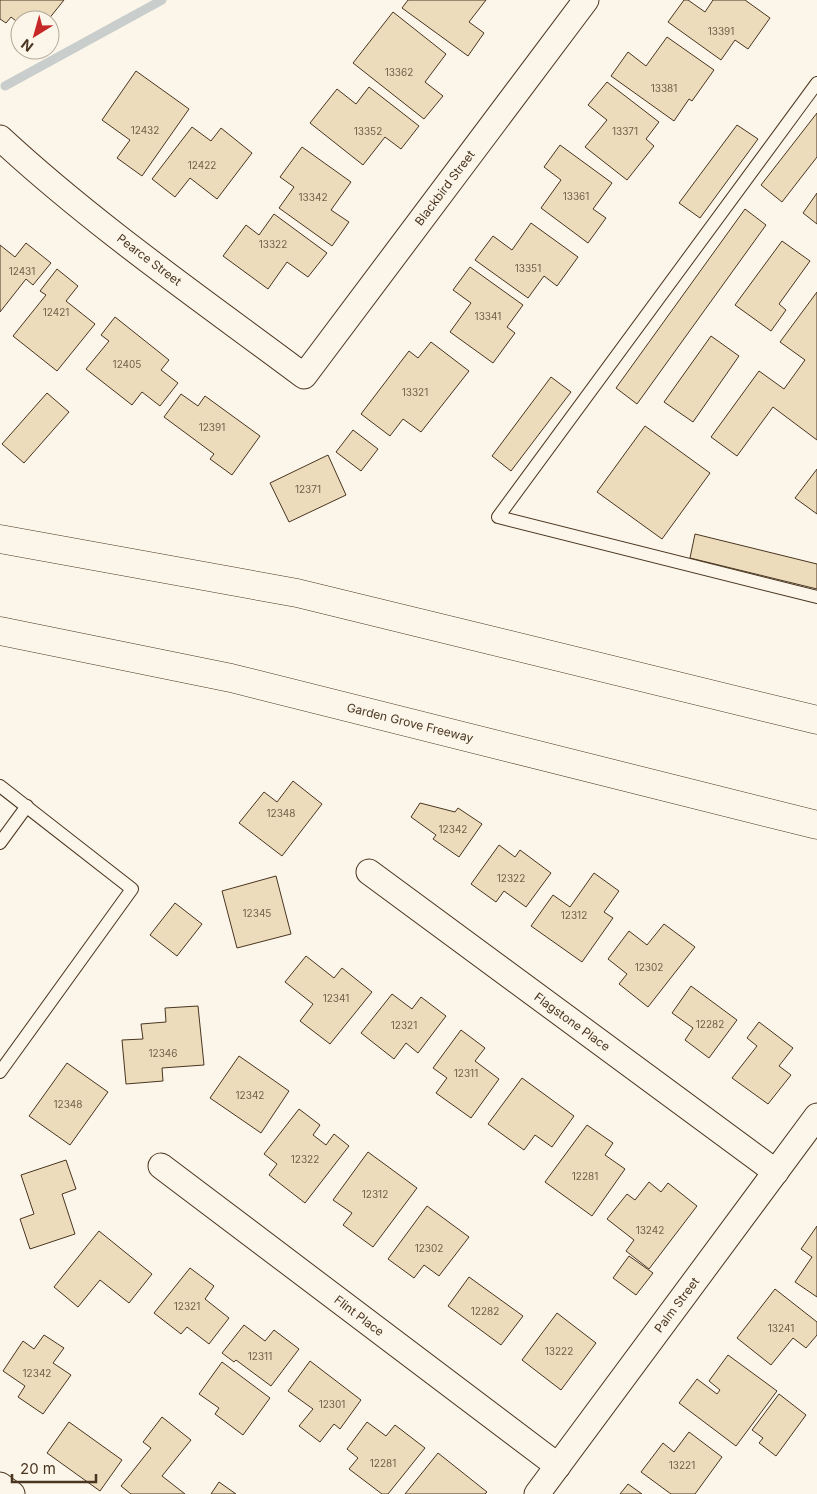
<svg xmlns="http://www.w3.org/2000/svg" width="817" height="1494" font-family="Inter,sans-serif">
<rect width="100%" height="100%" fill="#fbf6e9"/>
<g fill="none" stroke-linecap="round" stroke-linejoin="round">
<path stroke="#c9cecd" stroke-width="9" d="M5,86L162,0"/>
</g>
<g fill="#ecdcbc" stroke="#4a3520">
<path d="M0,0H64L48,20H20V24L11,17L6,23L0,19Z"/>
<path d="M408,0H486L469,22L484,33L468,56L402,8Z"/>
<path d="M684,0H688L705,12L713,0H745L770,18L748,49L735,40L721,60L668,22Z"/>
<path d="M393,12L446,54L425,82L443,96L424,119L353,63Z"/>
<path d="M667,37L714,70L692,101L689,99L674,121L611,76L628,52L646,66Z"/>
<path d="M136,71L189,109L142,176L117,158L130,140L102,120Z"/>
<path d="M607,82L659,122L646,139L654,146L627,180L585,147L607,120L588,105Z"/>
<path d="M369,87L419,126L401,149L385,137L363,165L310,123L337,89L356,104Z"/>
<path d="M817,113V157L782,202L761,185Z"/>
<path d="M737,125L758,139L700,218L679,203Z"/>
<path d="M192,127L211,141L221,128L252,153L217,199L190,178L175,197L152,179Z"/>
<path d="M560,145L612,183L593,209L606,218L588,243L541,208L561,180L544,167Z"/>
<path d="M302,147L351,182L331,210L349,222L332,246L279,208L294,187L280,177Z"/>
<path d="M817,193V224L803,213Z"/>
<path d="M745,209L766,225L637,404L616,388Z"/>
<path d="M274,214L327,253L308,277L287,262L268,289L223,256L246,225L259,235Z"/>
<path d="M531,223L578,257L557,286L544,276L528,298L475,260L493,236L512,250Z"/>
<path d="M782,241L810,261L779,304L786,310L771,331L735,305Z"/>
<path d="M26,243L51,263L33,285L26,279L0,312V245L15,257Z"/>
<path d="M470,267L523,305L507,327L515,333L493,363L450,332L471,303L453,290Z"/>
<path d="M57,269L78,286L66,301L95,324L57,371L13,336L46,295L40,291Z"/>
<path d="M817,292V440L773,407L737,456L711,437L759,371L784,389L805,360L780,342Z"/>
<path d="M115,317L169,360L161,370L178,383L160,406L142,392L132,405L86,369L109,341L101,335Z"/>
<path d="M711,336L739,356L693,422L664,402Z"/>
<path d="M431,342L469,371L421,432L403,419L390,436L361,414L409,351L418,358Z"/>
<path d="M551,377L571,392L511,471L492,456Z"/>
<path d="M47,393L69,412L24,463L2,444Z"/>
<path d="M181,394L198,406L205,396L260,436L232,475L210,459L214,454L164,417Z"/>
<path d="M645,426L710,473L662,539L597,492Z"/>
<path d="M353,430L378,449L361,471L336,452Z"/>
<path d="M328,455L346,495L289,522L270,483Z"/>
<path d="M817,469V514L795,498Z"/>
<path d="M695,534L817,564V589L690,558Z"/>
<path d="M293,781L322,804L282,856L239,823L264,792L277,802Z"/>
<path d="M420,803L455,812L458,808L482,824L459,857L433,839L436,835L411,817Z"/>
<path d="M499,845L515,857L520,850L551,873L526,907L504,891L496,902L471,884Z"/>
<path d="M594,873L619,891L604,912L613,918L582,962L531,926L553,895L570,907Z"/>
<path d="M276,876L291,934L237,948L222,891Z"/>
<path d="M175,903L202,924L177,956L150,935Z"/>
<path d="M664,924L695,947L648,1007L619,984L627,974L608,959L629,931L647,945Z"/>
<path d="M306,956L334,978L342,968L372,992L330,1044L300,1021L313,1004L285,982Z"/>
<path d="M691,986L737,1020L709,1058L685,1040L693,1028L672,1013Z"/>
<path d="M392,994L412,1009L421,997L446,1016L418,1053L406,1043L394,1059L361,1033Z"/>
<path d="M198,1006L204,1065L162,1068L163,1081L126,1084L122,1040L143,1039L141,1024L166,1022L165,1008Z"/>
<path d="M759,1022L793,1048L779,1066L791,1075L768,1104L732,1078L757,1046L747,1038Z"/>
<path d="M461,1030L485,1048L475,1061L499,1079L471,1118L436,1093L447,1078L433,1068Z"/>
<path d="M239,1056L289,1091L261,1133L210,1098Z"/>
<path d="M67,1063L108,1092L70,1145L29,1116Z"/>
<path d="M522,1078L574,1116L552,1147L535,1135L524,1150L488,1124Z"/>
<path d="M299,1109L320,1125L313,1135L326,1145L334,1134L349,1146L305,1203L269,1175L277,1164L264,1154Z"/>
<path d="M587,1125L613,1143L605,1155L625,1169L592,1216L545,1182Z"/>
<path d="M368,1152L417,1188L373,1247L343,1225L352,1213L333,1200Z"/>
<path d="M66,1160L76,1189L62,1194L75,1234L30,1249L20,1219L34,1214L21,1175Z"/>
<path d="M649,1182L661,1192L668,1183L697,1206L649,1269L626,1251L634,1240L607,1219L627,1194L635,1200Z"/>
<path d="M427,1206L469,1237L439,1276L424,1265L414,1278L388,1259Z"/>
<path d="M817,1226V1297L795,1282L812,1257L801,1249Z"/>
<path d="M99,1231L152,1274L129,1303L100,1280L78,1307L54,1287Z"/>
<path d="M629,1256L653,1273L636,1295L613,1278Z"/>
<path d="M190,1268L214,1286L205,1299L229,1318L209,1344L187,1327L181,1334L154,1313Z"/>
<path d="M469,1277L523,1316L501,1345L448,1306Z"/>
<path d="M775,1289L817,1322V1335L806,1348L793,1338L771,1365L737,1338Z"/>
<path d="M557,1313L596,1343L561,1390L522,1360Z"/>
<path d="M244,1325L265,1341L274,1330L299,1349L271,1386L236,1360L234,1362L222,1353Z"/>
<path d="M44,1335L64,1348L53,1363L71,1375L43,1414L18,1397L25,1386L3,1371L23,1341L34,1349Z"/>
<path d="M728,1355L777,1391L736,1446L679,1403L697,1379L717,1394L720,1390L709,1381Z"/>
<path d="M310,1361L361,1400L340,1429L334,1424L320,1442L299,1426L313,1409L288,1391Z"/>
<path d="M222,1362L270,1398L243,1435L215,1414L219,1408L199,1394Z"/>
<path d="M779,1394L806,1415L776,1456L759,1443L763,1438L752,1430Z"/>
<path d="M162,1417L191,1440L162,1476L185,1494H131L121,1486L151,1448L143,1442Z"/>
<path d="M69,1422L122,1460L100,1491L47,1453Z"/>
<path d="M367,1422L386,1436L395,1425L425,1448L388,1494H382L349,1469L358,1458L347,1449Z"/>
<path d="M689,1432L722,1457L695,1494H671L641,1472L663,1443L674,1452Z"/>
<path d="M438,1453L487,1492L485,1494H405Z"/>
<path d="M219,1482L236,1494H211Z"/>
<path d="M628,1484L642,1494H620Z"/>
</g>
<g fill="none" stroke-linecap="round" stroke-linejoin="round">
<defs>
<g id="lane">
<path d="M817,83L498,517L817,597"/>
<path d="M0,786L132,889L0,1072"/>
<path d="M0,843L27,806"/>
</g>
<g id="street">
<path d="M0,138C94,225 201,299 304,376L586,0"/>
<path d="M369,872L776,1172"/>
<path d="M161,1166L558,1466"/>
<path d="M0,1485L12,1494"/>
<path d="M537,1494L817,1116"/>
</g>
<g id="highway">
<path d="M0,539L297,593L817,720"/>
<path d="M0,631L231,678L817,825"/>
</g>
</defs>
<use href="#lane" stroke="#4a3520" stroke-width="14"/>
<use href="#street" stroke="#4a3520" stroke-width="27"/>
<use href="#highway" stroke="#4a3520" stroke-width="29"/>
<use href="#lane" stroke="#fbf6e9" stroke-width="12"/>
<use href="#street" stroke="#fbf6e9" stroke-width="25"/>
<use href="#highway" stroke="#fbf6e9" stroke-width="28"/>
</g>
<g text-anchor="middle" stroke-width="4" stroke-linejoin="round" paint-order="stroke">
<g font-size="10" fill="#725f47">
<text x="721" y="35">13391</text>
<text x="399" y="76">13362</text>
<text x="664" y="92">13381</text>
<text x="145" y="134">12432</text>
<text x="368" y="135">13352</text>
<text x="625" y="135">13371</text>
<text x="202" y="169">12422</text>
<text x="576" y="200">13361</text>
<text x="313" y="201">13342</text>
<text x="273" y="248">13322</text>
<text x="528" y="272">13351</text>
<text x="22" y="275">12431</text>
<text x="56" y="316">12421</text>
<text x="488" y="320">13341</text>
<text x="127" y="368">12405</text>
<text x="415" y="396">13321</text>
<text x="212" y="431">12391</text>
<text x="308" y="493">12371</text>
<text x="281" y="817">12348</text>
<text x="453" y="833">12342</text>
<text x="511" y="882">12322</text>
<text x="257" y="917">12345</text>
<text x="574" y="919">12312</text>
<text x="649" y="971">12302</text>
<text x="336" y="1002">12341</text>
<text x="710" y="1028">12282</text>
<text x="404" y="1029">12321</text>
<text x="163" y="1057">12346</text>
<text x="466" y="1077">12311</text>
<text x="250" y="1099">12342</text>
<text x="68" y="1108">12348</text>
<text x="305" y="1163">12322</text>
<text x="585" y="1180">12281</text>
<text x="375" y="1198">12312</text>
<text x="650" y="1234">13242</text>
<text x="429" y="1252">12302</text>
<text x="187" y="1310">12321</text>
<text x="485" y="1315">12282</text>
<text x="781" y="1332">13241</text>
<text x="559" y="1355">13222</text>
<text x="260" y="1360">12311</text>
<text x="37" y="1377">12342</text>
<text x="332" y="1408">12301</text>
<text x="383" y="1467">12281</text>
<text x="682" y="1469">13221</text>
</g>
<g font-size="12" fill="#4a3520" stroke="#fbf6e9">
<text transform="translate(445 188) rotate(-53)" y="4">Blackbird Street</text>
<text transform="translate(149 260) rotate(37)" y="4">Pearce Street</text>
<text transform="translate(410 723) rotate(14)" y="4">Garden Grove Freeway</text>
<text transform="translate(572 1022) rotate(36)" y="4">Flagstone Place</text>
<text transform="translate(677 1305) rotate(-53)" y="4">Palm Street</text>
<text transform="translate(359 1316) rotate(37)" y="4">Flint Place</text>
</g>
</g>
<g transform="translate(35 35) rotate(217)"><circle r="24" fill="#fbf6e9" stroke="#b4a999"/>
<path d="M0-4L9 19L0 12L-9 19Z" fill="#c62828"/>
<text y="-8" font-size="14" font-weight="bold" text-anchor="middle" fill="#4a3520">N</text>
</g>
<path d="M12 1474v8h84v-8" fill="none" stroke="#4a3520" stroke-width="2.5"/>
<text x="20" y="1474" font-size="15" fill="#4a3520" stroke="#fbf6e9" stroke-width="4" paint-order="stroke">20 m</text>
</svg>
